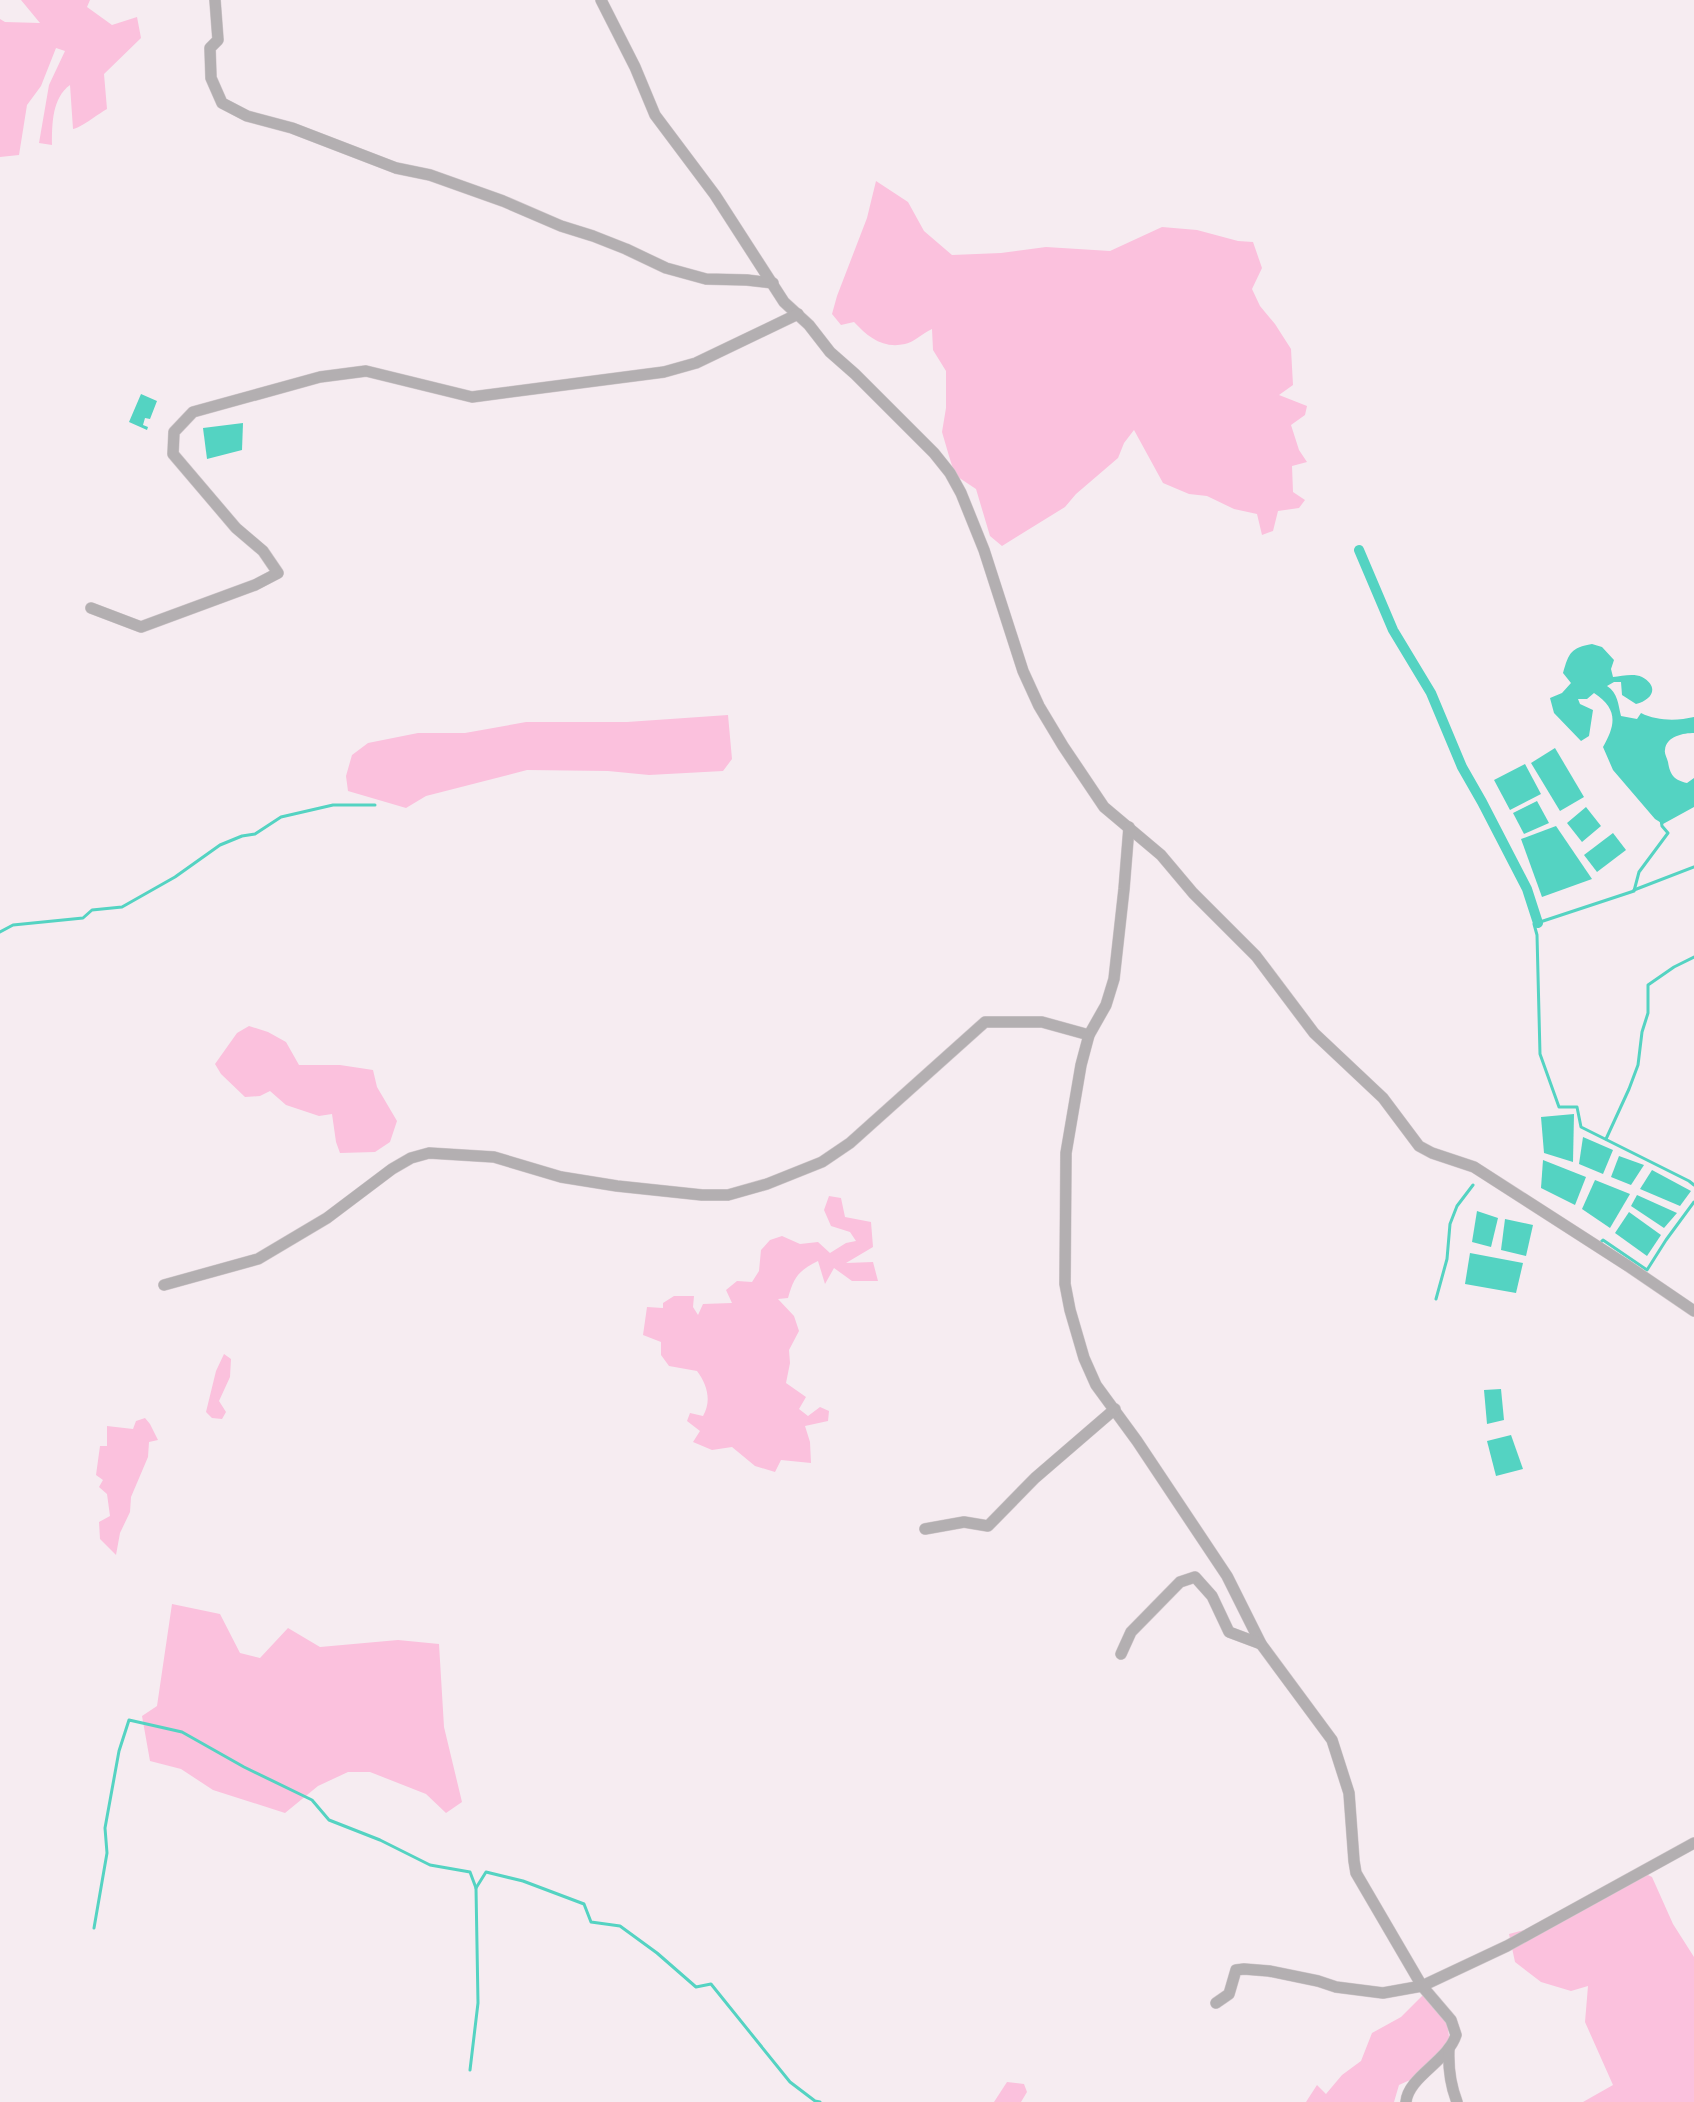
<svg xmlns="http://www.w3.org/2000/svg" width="1694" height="2102" font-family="Quicksand,sans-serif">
<rect width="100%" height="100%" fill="#f6ecf1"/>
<g fill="#fbc1dd">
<path d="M21,0H90L87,7L112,25L137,17L141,38L104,74L107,109C98,114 79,129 73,129L70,85C52,98 52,124 52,145L39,143L49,85L65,51L56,48L41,86L27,105L19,155L0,157V19L5,22L40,23Z"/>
<path d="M876,181L908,202L924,231L952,255L1001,253L1046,247L1110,251L1162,227L1197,230L1238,241L1253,242L1262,268L1252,289L1260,306L1275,324L1291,349L1293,385L1279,395L1307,406L1305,415L1291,425L1299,450L1307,462L1292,466L1293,492L1305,500L1299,508L1278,511L1273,531L1262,535L1257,514L1234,509L1207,496L1189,494L1163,483L1134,430L1124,443L1118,458L1076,494L1065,507L1002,546L990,536L976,489L955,475L949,456L942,432L946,408V371L933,350L932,329C923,333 914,342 905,344C883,349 868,337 854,322L841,325L832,314L837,296L867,218Z"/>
<path d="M728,715L732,759L723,771L649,775L608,771L527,770L426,796L406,808L348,791L346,776L352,755L368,743L418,733H465L526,722H627Z"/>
<path d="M249,1026L268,1032L286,1042L299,1065H340L373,1070L377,1087L397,1121L390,1142L375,1152L340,1153L336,1142L332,1114L319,1116L286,1105L270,1091L260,1096L245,1097L221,1074L215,1064L237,1033Z"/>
<path d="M829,1196L841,1198L845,1217L871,1222L873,1247L846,1263L873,1262L878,1281H852L834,1268L825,1284L818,1261C798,1271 794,1277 788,1298L778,1299L794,1316L799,1331L789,1350L790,1363L786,1383L806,1397L799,1409L808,1416L820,1407L829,1411L828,1421L805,1426L810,1442L811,1463L781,1460L775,1472L755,1466L732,1447L712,1450L693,1442L700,1431L687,1421L690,1413L703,1416C712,1401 707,1384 697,1371L669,1366L661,1355V1342L643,1335L647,1307L663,1308V1303L674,1296H694L693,1307L698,1315L703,1304L732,1303L726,1290L737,1281L752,1282L759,1271L761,1250L770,1240L782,1236L800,1244L818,1242L830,1253L846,1243L856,1241L850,1232L831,1226L824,1210Z"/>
<path d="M224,1354L231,1359L230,1377L219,1401L226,1412L222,1419L212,1418L206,1412L216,1371Z"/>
<path d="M145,1418L150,1424L158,1440L149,1442L148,1457L131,1497L130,1512L120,1533L116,1555L100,1539L99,1522L110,1516L107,1494L99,1487L103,1480L96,1475L100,1446H107V1426L133,1429L136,1421Z"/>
<path d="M172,1604L220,1614L240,1653L260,1658L288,1628L320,1647L398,1640L439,1644L444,1727L462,1802L446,1813L426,1794L370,1772H348L318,1786L285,1813L213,1790L181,1769L150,1761L142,1716L157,1706Z"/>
<path d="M1642,1872L1652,1877L1673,1924L1694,1957V2102H1583L1613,2085L1585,2022L1588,1986L1571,1991L1541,1982L1515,1962L1509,1934L1567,1919Z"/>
<path d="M1425,1993L1447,2022L1450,2044L1421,2075L1399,2085L1394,2102H1306L1317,2085L1326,2094L1342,2075L1361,2061L1372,2033L1401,2017Z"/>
<path d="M1007,2082L1024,2084L1027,2092L1021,2102H994Z"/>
</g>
<g fill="#54d3c2">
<path d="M141,394L157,401L150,419L145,418L143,425L148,427L147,430L129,422Z"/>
<path d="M243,423L242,450L207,459L203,428Z"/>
<path d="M1592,644L1602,647L1614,660L1611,669L1613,677C1622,676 1634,673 1642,677C1660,687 1652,700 1636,704L1622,695L1621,682H1614L1607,686C1618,693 1618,704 1621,716L1637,719L1641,713C1657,721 1677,721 1694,717V733C1684,733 1666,736 1665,750C1664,753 1667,758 1668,762C1670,775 1674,780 1687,783L1694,778V807L1663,824L1655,819L1613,770L1603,747C1616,724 1618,709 1594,693L1587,699H1578L1580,704L1593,710L1589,736L1581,741L1554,713L1550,698L1562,693L1571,683L1563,673C1569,652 1571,648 1592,644Z"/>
<path d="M1555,748L1584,797L1560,811L1531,763Z"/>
<path d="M1525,764L1541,794L1510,810L1494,780Z"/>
<path d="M1537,801L1549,823L1524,834L1513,813Z"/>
<path d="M1586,807L1601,826L1582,842L1567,823Z"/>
<path d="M1556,826L1592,879L1542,897L1521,839Z"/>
<path d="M1613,833L1626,850L1597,872L1584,855Z"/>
<path d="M1574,1114L1573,1162L1544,1153L1541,1117Z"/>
<path d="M1583,1137L1613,1150L1603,1174L1579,1164Z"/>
<path d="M1619,1156L1644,1165L1631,1185L1611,1177Z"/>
<path d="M1543,1160L1586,1177L1575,1205L1541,1188Z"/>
<path d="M1652,1170L1691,1191L1680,1206L1640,1189Z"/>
<path d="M1595,1180L1630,1194L1610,1228L1582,1209Z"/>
<path d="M1637,1195L1677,1213L1664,1228L1631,1206Z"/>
<path d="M1477,1211L1498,1218L1491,1247L1472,1242Z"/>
<path d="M1629,1212L1661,1235L1647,1256L1615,1233Z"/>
<path d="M1505,1219L1533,1225L1526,1256L1501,1250Z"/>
<path d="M1470,1253L1523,1263L1516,1293L1465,1284Z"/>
<path d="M1501,1389L1504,1420L1487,1424L1484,1390Z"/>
<path d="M1511,1435L1523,1469L1496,1476L1487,1441Z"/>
</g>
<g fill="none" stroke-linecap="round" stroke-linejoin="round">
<g stroke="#54d3c2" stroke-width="3">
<path d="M1661,820L1662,826L1668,833L1639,872L1634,891L1534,924L1537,935L1540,1054L1559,1107H1577L1581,1127L1689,1181L1694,1185"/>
<path d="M1634,890L1694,867"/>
<path d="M0,932L13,925L83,918L92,910L122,907L175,877L220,845L242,836L255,834L281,817L333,805H375"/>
<path d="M1606,1139L1629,1089L1638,1065L1642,1032L1648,1013V985L1674,967L1694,957"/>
<path d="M1600,1243L1603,1240L1647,1270L1666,1240L1694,1202"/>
<path d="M1436,1299L1447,1259L1450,1224L1457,1206L1473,1185"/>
<path d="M476,1888L486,1872L523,1881L584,1904L591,1922L620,1926L657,1953L696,1987L711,1984L790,2082L815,2101L820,2102"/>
<path d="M94,1928L107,1853L105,1828L119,1751L129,1720L182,1732L244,1767L312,1800L329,1820L380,1840L430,1865L470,1872L476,1888L478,2003L470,2070"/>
</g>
<path stroke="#54d3c2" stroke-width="10" d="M1359,550L1393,630L1431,693L1462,767L1482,802L1527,889L1538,923"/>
<defs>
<g id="street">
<path d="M215,0L218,40L210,48L211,78L222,103L247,116L292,128L396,168L430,175L503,201L561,226L593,236L626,249L666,268L706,279L747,280L773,283"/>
<path d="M601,0L635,67L655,115L715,195L784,302L809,325L830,352L855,374L934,453L950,473L961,493L984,550L1023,671L1039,706L1063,746L1104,807L1161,855L1193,893L1256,956L1314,1033L1383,1098L1419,1146L1432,1153L1474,1167L1628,1266L1694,1311"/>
<path d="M91,608L141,627L255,585L278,573L263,551L236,528L173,454L174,432L193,412L320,377L366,371L472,397L664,372L696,363L798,314"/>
<path d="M1129,827L1124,889L1114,979L1106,1005L1089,1035L1081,1065L1066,1153L1065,1284L1070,1310L1084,1358L1096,1385L1137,1441L1227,1576L1261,1644L1332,1740L1349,1793L1354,1861L1356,1873L1422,1986L1451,2020L1456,2035C1448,2061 1408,2077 1406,2102"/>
<path d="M164,1285L258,1259L327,1218L392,1169L411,1158L429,1153L494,1157L561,1177L617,1186L702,1195H728L767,1184L822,1162L850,1143L985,1022H1042L1089,1035"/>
<path d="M925,1529L964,1522L988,1526L1035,1478L1115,1409"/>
<path d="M1121,1654L1131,1632L1180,1582L1195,1577L1212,1596L1229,1632L1261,1644"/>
<path d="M1216,2003L1229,1994L1236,1970L1244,1969L1269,1971L1318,1981L1336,1987L1383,1993L1422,1986L1507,1946L1694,1843"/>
<path d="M1449,2048C1448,2067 1450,2084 1457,2102"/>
</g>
</defs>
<use href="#street" stroke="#d3cace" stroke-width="12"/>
<use href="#street" stroke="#b3afb1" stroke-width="11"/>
</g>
</svg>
